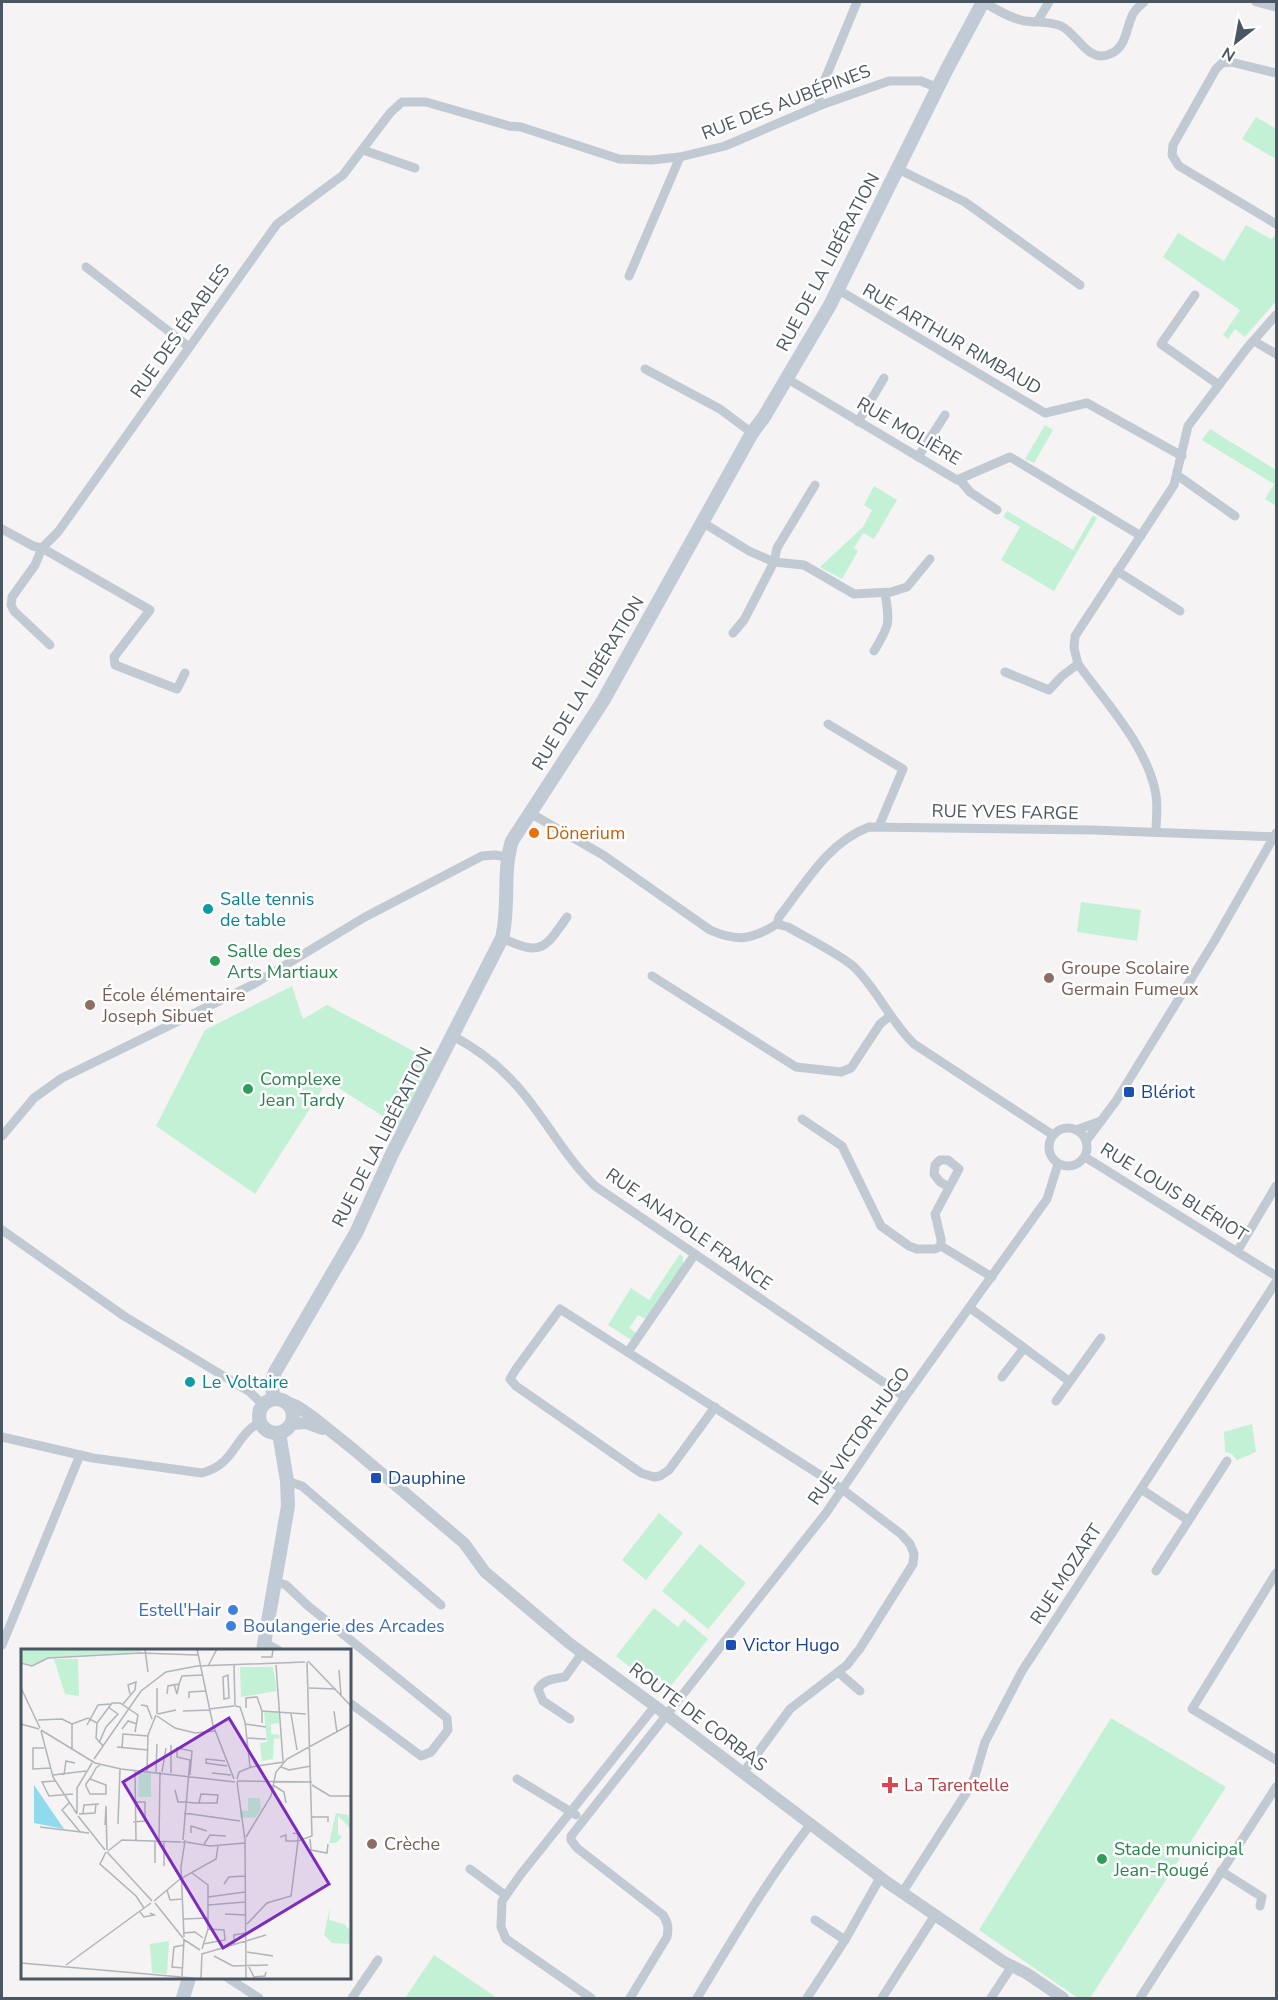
<svg xmlns="http://www.w3.org/2000/svg" width="1278" height="2000" font-family="'Nunito Sans',sans-serif">
<rect width="100%" height="100%" fill="#f5f3f3"/>
<g fill="#c3f1d5">
<path d="M1256,117L1276,129V159L1242,139Z"/>
<path d="M1246,225L1271,239L1276,234V301L1245,337L1235,329L1228,339L1223,335L1240,310L1163,257L1178,233L1224,261Z"/>
<path d="M1045,425L1053,430L1034,463L1025,459Z"/>
<path d="M1210,429L1276,470V506L1265,499L1274,484L1202,440Z"/>
<path d="M874,486L897,500L874,539L863,533L854,548L858,551L842,579L820,567L863,527L872,510L864,505Z"/>
<path d="M1007,511L1073,550L1093,515L1097,518L1054,591L1001,560L1020,527L1003,517Z"/>
<path d="M1081,902L1141,910L1137,941L1077,932Z"/>
<path d="M292,986L303,1019L327,1005L434,1062L400,1127L320,1076L324,1085L320,1093L255,1194L156,1126L205,1030Z"/>
<path d="M680,1254L683,1257V1266L646,1319L638,1315L629,1328L636,1333L631,1340L608,1325L631,1288L649,1300Z"/>
<path d="M1252,1424L1256,1452L1237,1460L1232,1454L1225,1452L1224,1432Z"/>
<path d="M659,1513L683,1533L646,1580L622,1560Z"/>
<path d="M700,1544L746,1583L708,1629L662,1591Z"/>
<path d="M654,1608L678,1627L684,1619L708,1639L670,1687L646,1668L640,1675L616,1656Z"/>
<path d="M1111,1718L1226,1787L1090,1998H1078L979,1930Z"/>
<path d="M434,1955L497,1998H405Z"/>
</g>
<g fill="none" stroke-linecap="round" stroke-linejoin="round">
<g stroke="#c1cad2" stroke-width="9">
<path d="M983,2C996,9 1009,18 1025,21C1037,23 1050,21 1061,26C1077,33 1088,64 1110,54C1126,48 1126,29 1132,16C1134,10 1140,6 1144,2"/>
<path d="M1256,2L1276,7"/>
<path d="M1037,22L1049,2"/>
<path d="M1276,73L1231,62L1222,63L1216,69L1173,145L1172,155L1179,166L1276,224"/>
<path d="M821,105L818,96L857,2"/>
<path d="M363,150L415,168"/>
<path d="M898,169L965,202L1080,285"/>
<path d="M86,267L189,347"/>
<path d="M629,276L680,157"/>
<path d="M837,289L1045,413L1087,403L1182,456"/>
<path d="M1195,295L1161,344L1219,385"/>
<path d="M1254,341L1276,354"/>
<path d="M645,369L720,409L752,433"/>
<path d="M786,378L957,480L1010,457L1141,536"/>
<path d="M858,422L884,378"/>
<path d="M918,457L945,415"/>
<path d="M1177,475L1235,516"/>
<path d="M959,479L970,492L997,510"/>
<path d="M702,522L749,551L774,562L804,565L854,594L891,592L907,587L930,559"/>
<path d="M2,529L33,546L42,548L150,610L114,657L115,665L177,689L185,673"/>
<path d="M1117,571L1180,611"/>
<path d="M733,633L744,620L774,562L777,548L815,485"/>
<path d="M50,645L14,611L11,605L12,597L35,565L42,548L58,532L277,224L343,175L390,113L402,102H426L509,126L521,127L619,159L651,160L680,157L725,146L821,105L889,81H921L938,88"/>
<path d="M874,651C890,625 890,623 885,593"/>
<path d="M1005,672L1049,690L1062,676L1078,664"/>
<path d="M828,724L903,769L879,826"/>
<path d="M530,813L603,855L710,930C737,942 752,940 777,924L788,927C807,938 836,952 853,966C876,987 890,1021 914,1044L1053,1135"/>
<path d="M1156,832C1156,820 1158,807 1156,795C1148,747 1106,703 1078,664L1074,648L1075,636L1174,485L1188,426L1247,348L1276,315"/>
<path d="M777,924L779,917C805,884 828,842 869,827L1092,830L1276,837"/>
<path d="M502,938C541,956 544,950 567,917"/>
<path d="M652,976L796,1067L841,1072L851,1068L880,1024L890,1016"/>
<path d="M453,1036C481,1051 508,1073 527,1098C550,1127 568,1160 595,1186L905,1397"/>
<path d="M802,1119L842,1146L881,1226L909,1246L917,1249H935L941,1246V1239L935,1214L959,1169L948,1160H940L935,1165L934,1174L940,1182L949,1187"/>
<circle cx="1068" cy="1147" r="19"/>
<path d="M1076,1130L1101,1121"/>
<path d="M2,1136L34,1098L62,1078L254,984L365,917L482,856L495,855L507,857"/>
<path d="M1086,1141L1116,1101L1215,940L1276,833"/>
<path d="M1085,1157L1276,1276"/>
<path d="M2,1230L124,1316L250,1392L262,1404"/>
<path d="M941,1246L992,1277"/>
<path d="M1238,1250L1276,1186"/>
<path d="M970,1308L1069,1381"/>
<path d="M628,1352L695,1254"/>
<path d="M1002,1377L1024,1348"/>
<path d="M1056,1401L1101,1338"/>
<path d="M715,1407L669,1470L660,1476L654,1477L641,1473L516,1386L510,1379L516,1369L560,1309L842,1489L901,1534L910,1544L914,1554L913,1564L859,1650"/>
<path d="M2,1437L93,1458L202,1473C236,1464 233,1437 260,1422"/>
<path d="M287,1481L302,1486L441,1605"/>
<path d="M1141,1489L1188,1520"/>
<path d="M1156,1571L1227,1461"/>
<path d="M1276,1573L1192,1709L1276,1760"/>
<path d="M276,1582L286,1585L307,1605L447,1718L448,1730L431,1752L421,1756L350,1703"/>
<path d="M265,1643L278,1650"/>
<path d="M2,1645L80,1455"/>
<path d="M838,1672L860,1691"/>
<path d="M570,1719L543,1701L538,1689C544,1679 554,1679 565,1677L582,1653"/>
<path d="M743,1773L790,1709L847,1665L857,1652"/>
<path d="M517,1779L576,1815"/>
<path d="M470,1869L505,1895"/>
<path d="M1221,1871L1262,1897L1260,1906"/>
<path d="M902,1893L970,1787L975,1776L985,1742L1022,1671L1276,1282"/>
<path d="M815,1920L845,1940"/>
<path d="M228,1978L259,1998"/>
<path d="M352,1998L378,1960"/>
<path d="M591,1998L506,1939L501,1927L502,1901L521,1874L655,1706"/>
<path d="M630,1998L667,1937C669,1928 668,1923 663,1915L577,1848L571,1840V1836L826,1513L905,1397L1047,1199L1058,1164"/>
<path d="M697,1998C733,1939 767,1880 810,1825"/>
<path d="M807,1998L845,1940L880,1878"/>
<path d="M882,1998L935,1915"/>
<path d="M991,1998L1012,1966"/>
<path d="M1140,1998L1276,1787"/>
</g>
<g stroke="#c1cad2" stroke-width="12">
<path d="M287,1402L297,1406L313,1417L353,1449L464,1543L485,1572L569,1643L655,1706L888,1883L1004,1962L1026,1973L1063,1998"/>
<path d="M291,1424L306,1423L322,1429"/>
</g>
<g stroke="#c1cbd6" stroke-width="14">
<path d="M273,1398L272,1380L275,1372L356,1233L392,1154L502,938C510,906 502,872 512,841L603,701L752,433L764,417L830,305L947,69L983,2"/>
<circle cx="276" cy="1416" r="17"/>
<path d="M263,1650L288,1506L287,1481L279,1433"/>
<path d="M183,1998L189,1978"/>
</g>
</g>
<circle fill="#e8710a" stroke="#fff" stroke-width="2" cx="534" cy="833" r="6"/>
<g fill="#0f9aa8" stroke="#fff" stroke-width="2">
<circle cx="208" cy="909" r="6"/>
<circle cx="190" cy="1382" r="6"/>
</g>
<g fill="#2e9e5b" stroke="#fff" stroke-width="2">
<circle cx="215" cy="961" r="6"/>
<circle cx="248" cy="1089" r="6"/>
<circle cx="1102" cy="1859" r="6"/>
</g>
<g fill="#8d6e63" stroke="#fff" stroke-width="2">
<circle cx="1049" cy="978" r="6"/>
<circle cx="90" cy="1005" r="6"/>
<circle cx="372" cy="1844" r="6"/>
</g>
<g fill="#1a4fb4" stroke="#fff" stroke-width="2">
<rect x="1123" y="1086" width="12" height="12" rx="3"/>
<rect x="370" y="1472" width="12" height="12" rx="3"/>
<rect x="725" y="1639" width="12" height="12" rx="3"/>
</g>
<g fill="#3f7fe0" stroke="#fff" stroke-width="2">
<circle cx="233" cy="1610" r="6"/>
<circle cx="231" cy="1626" r="6"/>
</g>
<path fill="#e0444e" stroke="#fff" stroke-width="2" d="M887 1776h6v6h6v6h-6v6h-6v-6h-6v-6h6z"/>
<g text-anchor="middle" stroke-width="5" stroke-linejoin="round" paint-order="stroke">
<g font-size="18" fill="#4a5661" stroke="#fff">
<text transform="translate(786 102) rotate(-21)" y="6">RUE DES AUBÉPINES</text>
<text transform="translate(828 262) rotate(-62)" y="6">RUE DE LA LIBÉRATION</text>
<text transform="translate(180 331) rotate(-55)" y="6">RUE DES ÉRABLES</text>
<text transform="translate(952 339) rotate(30)" y="6">RUE ARTHUR RIMBAUD</text>
<text transform="translate(909 431) rotate(30)" y="6">RUE MOLIÈRE</text>
<text transform="translate(588 683) rotate(-59)" y="6">RUE DE LA LIBÉRATION</text>
<text transform="translate(1005 812) rotate(1)" y="6">RUE YVES FARGE</text>
<text transform="translate(382 1137) rotate(-63)" y="6">RUE DE LA LIBÉRATION</text>
<text transform="translate(1174 1192) rotate(32)" y="6">RUE LOUIS BLÉRIOT</text>
<text transform="translate(689 1229) rotate(35)" y="6">RUE ANATOLE FRANCE</text>
<text transform="translate(859 1436) rotate(-55)" y="6">RUE VICTOR HUGO</text>
<text transform="translate(1066 1574) rotate(-57)" y="6">RUE MOZART</text>
<text transform="translate(698 1717) rotate(37)" y="6">ROUTE DE CORBAS</text>
</g>
<g font-size="18" fill="#c56008" stroke="#fff" text-anchor="start">
<text x="546" y="839">Dönerium</text>
</g>
<g font-size="18" fill="#0d838f" stroke="#fff" text-anchor="start">
<text x="220" y="905">Salle tennis<tspan x="220" dy="21">de table</tspan></text>
<text x="202" y="1388">Le Voltaire</text>
</g>
<g font-size="18" fill="#27864d" stroke="#fff" text-anchor="start">
<text x="227" y="957">Salle des<tspan x="227" dy="21">Arts Martiaux</tspan></text>
<text x="260" y="1085">Complexe<tspan x="260" dy="21">Jean Tardy</tspan></text>
<text x="1114" y="1855">Stade municipal<tspan x="1114" dy="21">Jean-Rougé</tspan></text>
</g>
<g font-size="18" fill="#785e54" stroke="#fff" text-anchor="start">
<text x="1061" y="974">Groupe Scolaire<tspan x="1061" dy="21">Germain Fumeux</tspan></text>
<text x="102" y="1001">École élémentaire<tspan x="102" dy="21">Joseph Sibuet</tspan></text>
<text x="384" y="1850">Crèche</text>
</g>
<g font-size="18" fill="#164399" stroke="#fff" text-anchor="start">
<text x="1141" y="1098">Blériot</text>
<text x="388" y="1484">Dauphine</text>
<text x="743" y="1651">Victor Hugo</text>
</g>
<g font-size="18" fill="#366cbe" stroke="#fff" text-anchor="end">
<text x="221" y="1616">Estell'Hair</text>
<text x="243" y="1632" text-anchor="start">Boulangerie des Arcades</text>
</g>
<g font-size="18" fill="#be3a42" stroke="#fff" text-anchor="start">
<text x="904" y="1791">La Tarentelle</text>
</g>
</g>
<g transform="translate(21 1649)">
<rect width="330" height="330" fill="#f5f3f3"/>
<path d="M0,0H119L120,3L30,8L11,16L0,13ZM33,10H57L58,47L44,45ZM219,18H252L256,42L220,48ZM243,62H258V74L250,75V85L258,86L259,89L253,90L252,110L241,112L239,94L246,93ZM118,123L130,124V148H117ZM227,149H239L240,160L235,168L219,169V161L227,162ZM315,164L327,166L330,180L317,167V185L321,188L315,194H308ZM309,258L308,271L323,275L330,282V295L311,294L303,286ZM148,292L146,325L131,324L129,295Z" fill="#c3f1d5"/>
<path d="M13,136L43,180L13,174Z" fill="#90daee"/>
<path fill="none" stroke="#b1b4b9" stroke-width="1.5" d="M124,0L127,23M176,0L192,76L213,130M240,8H251L252,0M287,12L330,57M0,14L11,17L27,9L119,4L177,6M213,16L214,57M255,16L262,112M187,17L196,0M318,21L320,46M207,26L208,49L203,50L202,28ZM153,35L156,45L158,35M0,39L19,79M288,39L315,40M146,45L147,37L158,35L161,27L181,26M168,49V43L185,42M102,55L114,41L115,33L107,36L109,45M120,56L126,57L131,70M214,57L219,58L224,73L229,118M225,59V49L236,48L241,62M188,60L213,57M162,62L189,61M313,62L316,84M136,65V39M137,65L155,61M270,65L276,101M136,67L154,79L174,84L194,82M17,71L41,70L51,75M241,74V62L285,65M0,75L18,80M51,75L67,69L76,74M51,75V99M224,75L245,78M66,76L77,56L89,55M101,80L107,72L116,75M20,81L74,114L70,111M20,82L32,128L56,165M127,86L135,66M225,89L245,90M78,94L85,78L97,65L87,58M82,97L75,89L76,74L91,54H99L117,66L114,83M96,98L127,101M23,99H12V120L30,119M101,99L102,85L127,87L126,122M73,110L120,42L145,23L176,17L284,13M204,112L185,110V114L206,117M74,114L100,120L214,133M260,118L268,121L290,117M114,122L115,191M135,123L136,95M141,123L145,99M150,124V96M191,124L210,126M32,126L65,122M43,126L45,112L54,114M69,130L85,136V145H69L65,137V135L70,128L74,121L75,119L79,116M216,130L218,123L230,118L263,113M34,132L21,133L28,147L52,145M216,132L291,133M216,133L224,191L225,330M252,136L263,143L265,154M291,136L309,147H330M154,141L157,153H164L173,154H196L197,146L180,145L178,154M48,154L41,161L60,184M56,164V139L71,114M62,164L63,156L78,155M163,164L219,172M58,165L74,164L75,155M57,167L84,201M291,168H307V173M112,173L124,172V153H113M97,175L99,120M84,176L85,157L86,201M19,178L68,184M170,184V177L186,182M225,188L250,147L255,123L266,110L330,75M259,188L265,186V192H277L291,187L286,13M289,190L290,201L306,204L307,195M162,191L169,111L156,108V99L171,102L169,126M134,193V214M138,193L139,123M143,193V217M165,193L189,197L224,194M161,194L164,192L160,218L163,288M183,195L189,186L205,187M87,202L101,191L160,193M85,203L79,215L115,247L123,259M86,203L131,252M171,224L187,236V280L181,300M203,235L208,228L224,227M146,241L149,251L161,250M187,248L224,243M133,252L159,230L195,210L197,197M134,254L162,289M187,256L224,253M119,263L123,268L133,266L129,264M204,265L225,266M163,270L187,269M226,275L246,254L270,247L277,192V185L272,184M163,284L174,283L182,289M162,290L179,301M182,295L204,291L203,281L187,280M213,295V286L225,284M226,303L252,307M181,305L245,286M193,307L212,317L247,316M0,314L183,330M45,316L130,254M228,318L233,328L244,327L245,323M162,319L151,318L153,298L163,296M161,327L163,290M180,329L181,304"/>
<path fill="#7b2cbf" fill-opacity="0.15" stroke="#7b2cbf" stroke-width="3" d="M208,69L308,235L202,299L102,133Z"/>
<rect width="330" height="330" fill="none" stroke="#4a5661" stroke-width="3"/>
</g>
<rect width="1278" height="2000" fill="none" stroke="#4a5661" stroke-width="6"/>
<g transform="translate(1236 42) rotate(211)" stroke="#ffffff" stroke-width="4.5" paint-order="stroke">
<path d="M0-4.5L10 22L0 15L-10 22Z" fill="#4a5661"/>
<text y="-9" font-size="16" font-weight="bold" text-anchor="middle" fill="#4a5661">N</text>
</g>
</svg>
